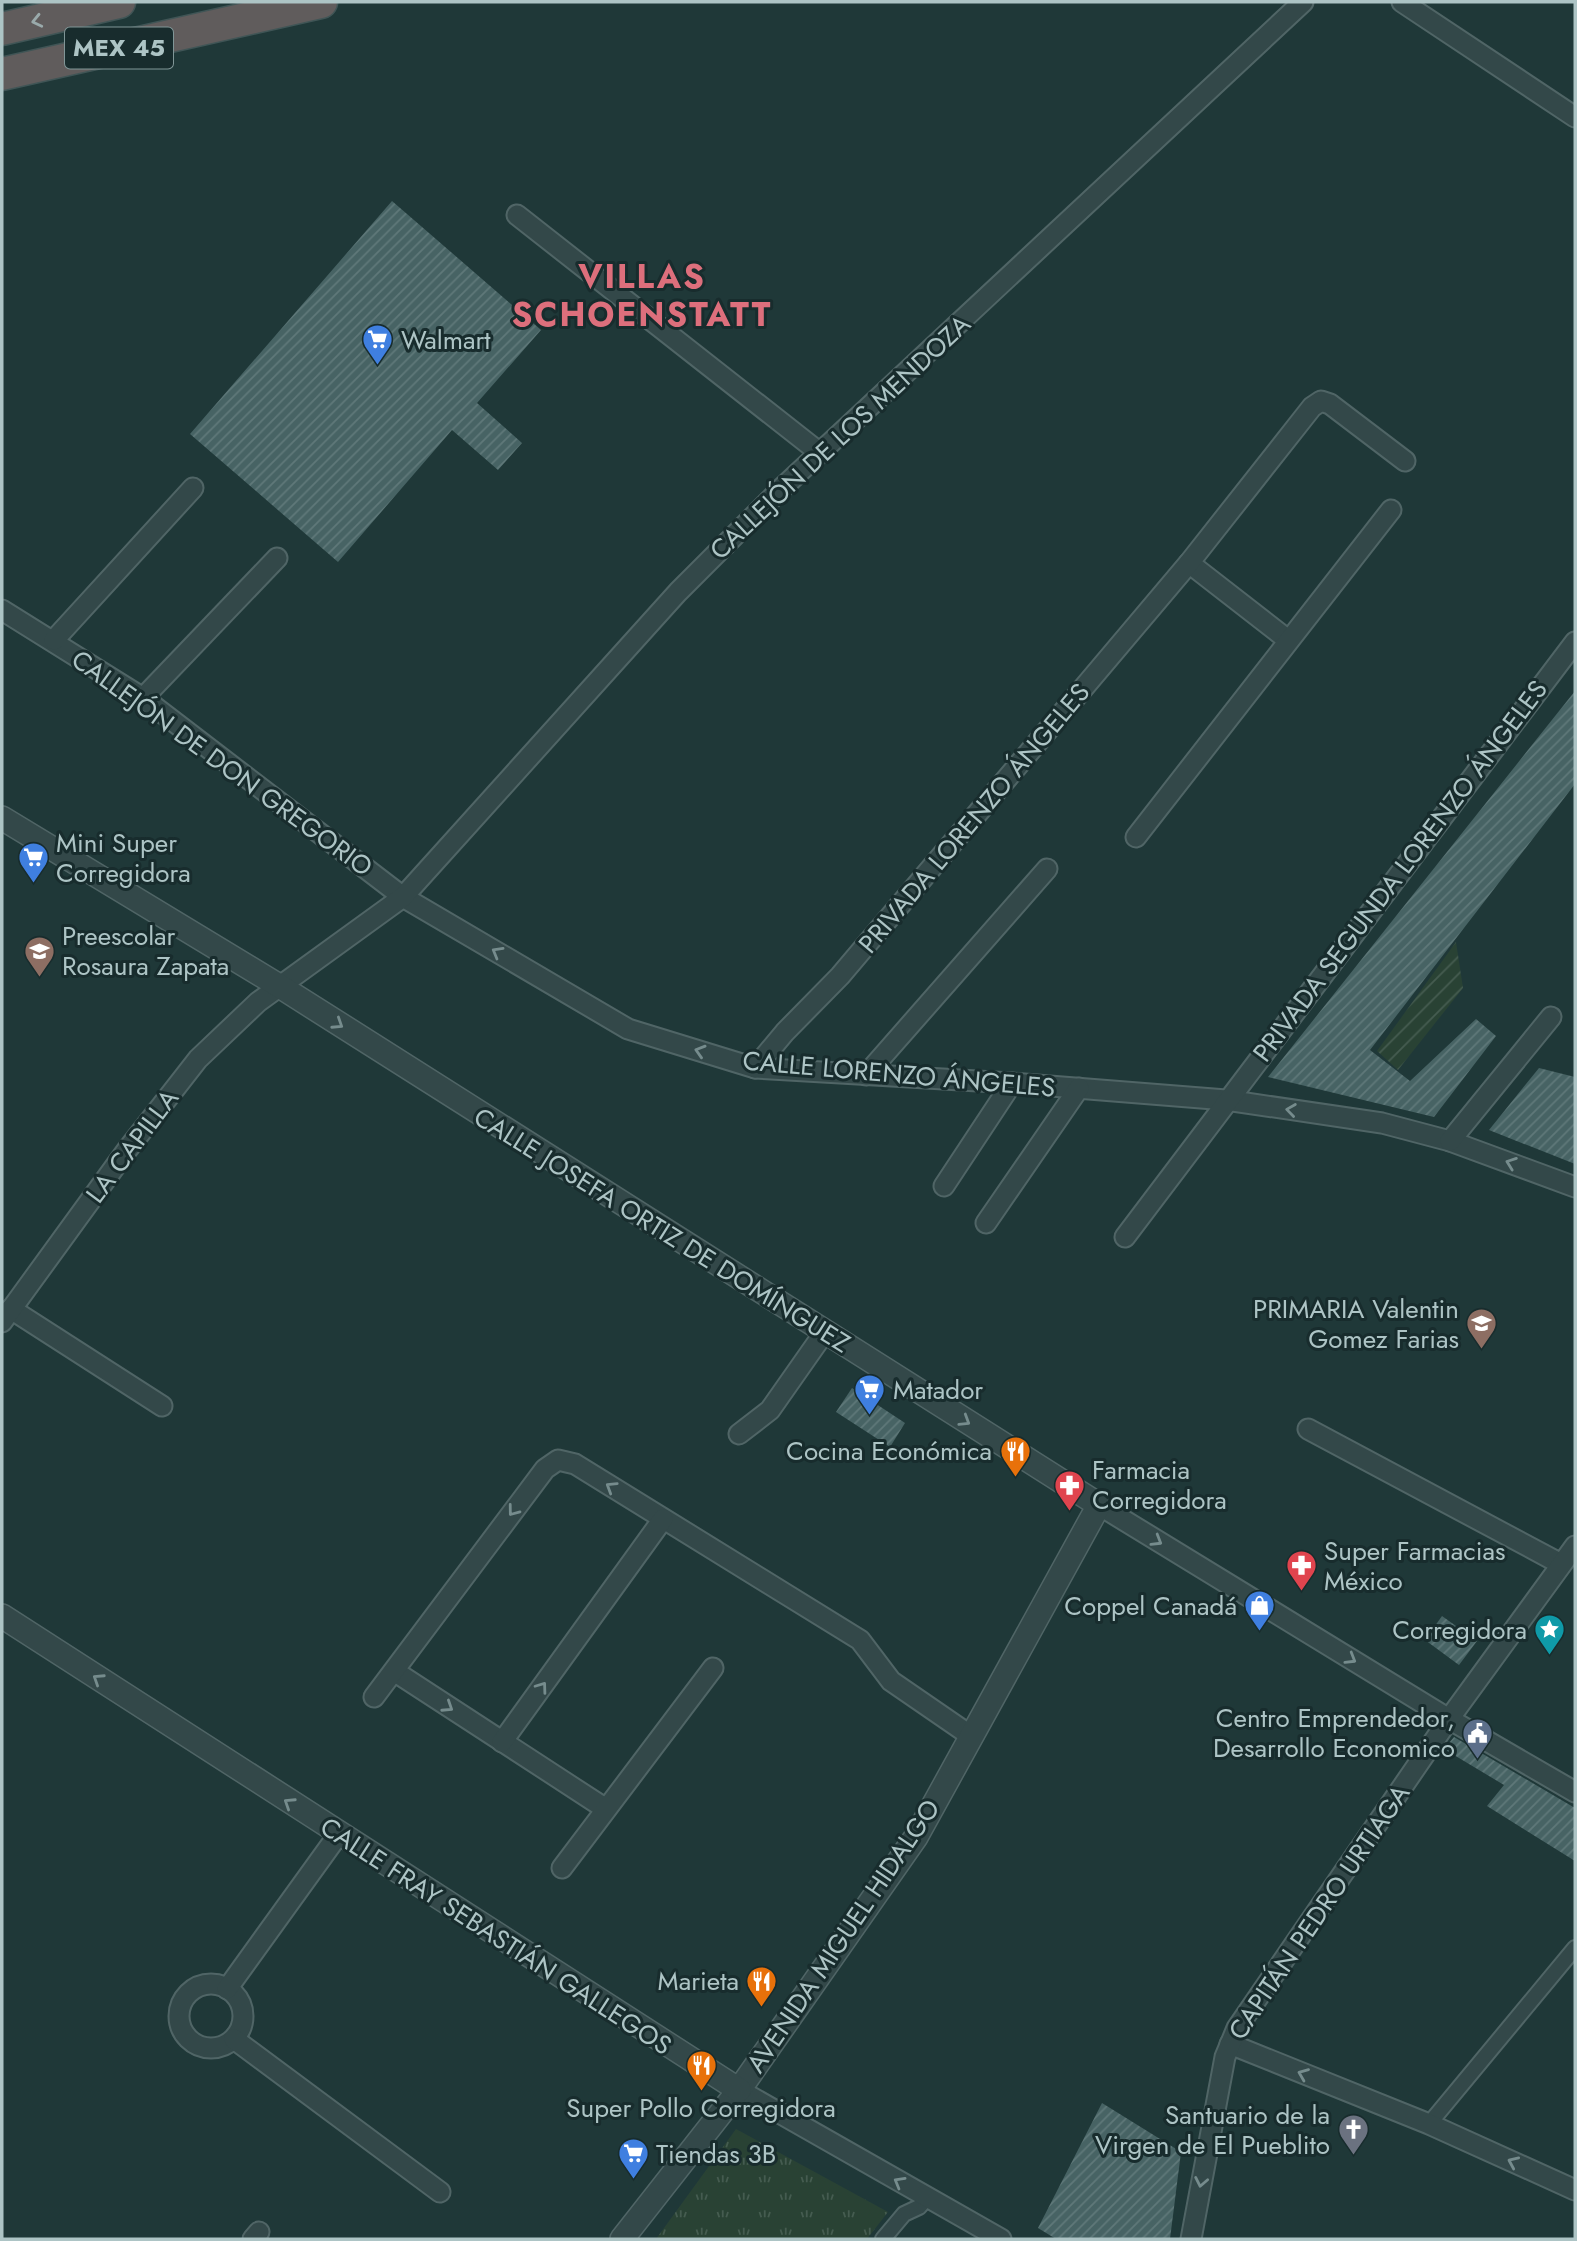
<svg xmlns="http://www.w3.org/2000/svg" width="1577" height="2241" font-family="Jost,sans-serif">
<defs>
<pattern id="grass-tufts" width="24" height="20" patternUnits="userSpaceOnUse" patternTransform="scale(1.75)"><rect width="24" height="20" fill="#294234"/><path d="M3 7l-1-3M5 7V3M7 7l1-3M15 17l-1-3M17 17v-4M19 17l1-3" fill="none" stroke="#455c50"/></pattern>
<pattern id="garden-furrows" width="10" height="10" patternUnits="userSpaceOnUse" patternTransform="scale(1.75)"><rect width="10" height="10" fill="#294234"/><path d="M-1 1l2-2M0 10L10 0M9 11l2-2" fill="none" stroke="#455c50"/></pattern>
<pattern id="building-hatch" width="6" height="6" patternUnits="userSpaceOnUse" patternTransform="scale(1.75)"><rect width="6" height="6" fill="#476364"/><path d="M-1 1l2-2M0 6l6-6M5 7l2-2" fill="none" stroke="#5f7879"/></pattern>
</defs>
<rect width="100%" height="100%" fill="#1f3838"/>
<path fill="url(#grass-tufts)" d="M736,2129L888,2212L867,2239H656Z"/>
<path fill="url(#garden-furrows)" d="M1456,942L1463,988L1398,1070L1377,1051Z"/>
<g fill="url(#building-hatch)">
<path d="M392,201L541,330L477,403L522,443L498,470L452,430L338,562L190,434Z"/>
<path d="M1575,691V784L1370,1050L1410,1081L1476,1019L1496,1036L1434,1117L1268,1077Z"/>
<path d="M1539,1068L1575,1077V1164L1489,1130Z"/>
<path d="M852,1388L905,1423L890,1447L836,1412Z"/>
<path d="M1442,1616L1477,1641L1459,1665L1425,1640Z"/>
<path d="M1454,1737L1575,1808V1861L1487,1806L1504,1785L1444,1749Z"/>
<path d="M1102,2103L1181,2152L1170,2239H1056L1038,2228Z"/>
</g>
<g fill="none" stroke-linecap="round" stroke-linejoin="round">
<defs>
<g id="pedestrian">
<path d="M1429,2124L1575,1948"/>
<path d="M883,2239L904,2214L919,2207L927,2198"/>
</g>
<g id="minor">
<path d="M1402,2L1575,117"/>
<path d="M517,215L820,453"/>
<path d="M1189,563L1288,640"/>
<path d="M2,610L143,698L403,897L628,1029L755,1068L1012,1083L1226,1100L1382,1123L1450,1141L1575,1187"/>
<path d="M54,640L193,488"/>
<path d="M143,698L277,558"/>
<path d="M1136,837L1391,510"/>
<path d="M755,1068L785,1032L840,976L1189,563L1312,407L1321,401L1330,404L1405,461"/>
<path d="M866,1075L1047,869"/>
<path d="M1450,1141L1551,1017"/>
<path d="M944,1186L1012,1083"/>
<path d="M986,1223L1079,1088"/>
<path d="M1125,1237L1575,642"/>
<path d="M11,1309L162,1406"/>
<path d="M2,1322L127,1150L198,1059L258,1002L403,897L678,592L781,489L1303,2"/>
<path d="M1308,1429L1561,1564"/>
<path d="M739,1434L770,1410L824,1333"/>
<path d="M1099,1505L1449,1719L1575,1792"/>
<path d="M394,1671L606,1809"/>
<path d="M374,1697L545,1469L558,1460L575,1464L860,1640L891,1681L971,1736"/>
<path d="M502,1742L663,1519"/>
<path d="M562,1868L713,1668"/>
<circle cx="211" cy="2016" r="32"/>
<path d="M227,1989L338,1835"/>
<path d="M234,2039L440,2192"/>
<path d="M1230,2044L1429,2124L1575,2190"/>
<path d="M739,2090L1001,2239"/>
<path d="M253,2239L259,2232"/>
<path d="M1191,2239L1225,2057L1237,2028L1449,1719L1575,1546"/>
</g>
<g id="tertiary">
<path d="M2,818L281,987L1099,1505L916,1837L739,2090L622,2239"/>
<path d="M2,1616L739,2090"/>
</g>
<g id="trunk">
<path d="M2,29L119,2"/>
<path d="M2,74L321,2"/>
</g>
</defs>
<use href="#pedestrian" stroke="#506566" stroke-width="18"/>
<use href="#minor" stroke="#506566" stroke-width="23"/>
<use href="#tertiary" stroke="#506566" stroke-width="26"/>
<use href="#trunk" stroke="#405556" stroke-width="35"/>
<use href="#pedestrian" stroke="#334849" stroke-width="14"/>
<use href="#minor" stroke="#334849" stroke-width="19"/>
<use href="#tertiary" stroke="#334849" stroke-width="23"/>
<use href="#trunk" stroke="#605c5c" stroke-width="32"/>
</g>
<defs><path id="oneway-chevron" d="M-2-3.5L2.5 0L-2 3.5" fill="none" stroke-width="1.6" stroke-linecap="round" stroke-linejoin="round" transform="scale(1.75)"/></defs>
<use stroke="#9aaaab" href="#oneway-chevron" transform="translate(37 21) rotate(167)"/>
<g stroke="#768c8d">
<use href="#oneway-chevron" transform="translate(497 952) rotate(-150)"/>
<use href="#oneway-chevron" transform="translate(338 1024) rotate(33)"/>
<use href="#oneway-chevron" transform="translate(700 1051) rotate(-163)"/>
<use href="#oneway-chevron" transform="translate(1291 1110) rotate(-172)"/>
<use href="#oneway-chevron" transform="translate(1511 1163) rotate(-160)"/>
<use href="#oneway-chevron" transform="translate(965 1421) rotate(32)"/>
<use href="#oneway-chevron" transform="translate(611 1487) rotate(-148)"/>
<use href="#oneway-chevron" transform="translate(513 1511) rotate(127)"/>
<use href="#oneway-chevron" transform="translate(1157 1541) rotate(31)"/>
<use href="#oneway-chevron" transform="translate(1351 1659) rotate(31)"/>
<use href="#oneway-chevron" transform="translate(98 1679) rotate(-147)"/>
<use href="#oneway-chevron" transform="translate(542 1687) rotate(-54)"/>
<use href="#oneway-chevron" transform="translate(448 1707) rotate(33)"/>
<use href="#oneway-chevron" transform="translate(289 1803) rotate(-147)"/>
<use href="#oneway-chevron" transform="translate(1303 2074) rotate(-158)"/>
<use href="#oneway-chevron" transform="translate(1513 2162) rotate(-156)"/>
<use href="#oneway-chevron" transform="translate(899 2182) rotate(-150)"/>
<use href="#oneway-chevron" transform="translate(1201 2182) rotate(101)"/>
</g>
<defs>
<symbol id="supermarket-pin" viewBox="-11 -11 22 30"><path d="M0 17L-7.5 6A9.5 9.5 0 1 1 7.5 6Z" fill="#3f7fe0" stroke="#182c2d"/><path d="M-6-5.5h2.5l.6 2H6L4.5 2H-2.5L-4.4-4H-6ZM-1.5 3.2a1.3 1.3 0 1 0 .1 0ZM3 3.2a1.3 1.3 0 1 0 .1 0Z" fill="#fff"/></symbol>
<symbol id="school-pin" viewBox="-11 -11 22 30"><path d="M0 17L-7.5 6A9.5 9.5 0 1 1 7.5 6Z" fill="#8d6e63" stroke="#182c2d"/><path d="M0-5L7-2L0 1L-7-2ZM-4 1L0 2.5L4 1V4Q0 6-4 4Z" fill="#fff"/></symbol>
<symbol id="restaurant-pin" viewBox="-11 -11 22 30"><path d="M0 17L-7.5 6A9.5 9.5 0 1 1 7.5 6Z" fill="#e8710a" stroke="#182c2d"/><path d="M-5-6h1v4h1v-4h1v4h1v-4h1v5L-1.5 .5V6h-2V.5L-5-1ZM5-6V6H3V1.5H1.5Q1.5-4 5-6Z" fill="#fff"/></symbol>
<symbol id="pharmacy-pin" viewBox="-11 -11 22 30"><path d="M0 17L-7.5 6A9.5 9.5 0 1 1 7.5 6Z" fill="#e0444e" stroke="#182c2d"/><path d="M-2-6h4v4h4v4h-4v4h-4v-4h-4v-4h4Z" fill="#fff"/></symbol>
<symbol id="shop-pin" viewBox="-11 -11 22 30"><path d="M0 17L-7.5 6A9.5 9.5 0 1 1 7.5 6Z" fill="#3f7fe0" stroke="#182c2d"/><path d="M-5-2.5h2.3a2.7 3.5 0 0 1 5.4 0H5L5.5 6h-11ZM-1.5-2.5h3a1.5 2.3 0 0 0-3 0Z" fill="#fff"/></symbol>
<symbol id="sight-pin" viewBox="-11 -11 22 30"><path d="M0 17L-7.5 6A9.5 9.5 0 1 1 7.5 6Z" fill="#0f9aa8" stroke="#182c2d"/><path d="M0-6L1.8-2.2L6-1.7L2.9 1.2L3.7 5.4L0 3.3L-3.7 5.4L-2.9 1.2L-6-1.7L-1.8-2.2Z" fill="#fff"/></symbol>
<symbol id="civic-pin" viewBox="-11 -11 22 30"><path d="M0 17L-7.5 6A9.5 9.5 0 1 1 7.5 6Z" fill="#5c6f8a" stroke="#182c2d"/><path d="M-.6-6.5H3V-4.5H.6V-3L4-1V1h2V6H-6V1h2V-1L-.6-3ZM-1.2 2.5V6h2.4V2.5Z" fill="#fff"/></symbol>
<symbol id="church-pin" viewBox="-11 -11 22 30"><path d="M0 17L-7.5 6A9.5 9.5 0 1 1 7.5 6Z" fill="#6b7280" stroke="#182c2d"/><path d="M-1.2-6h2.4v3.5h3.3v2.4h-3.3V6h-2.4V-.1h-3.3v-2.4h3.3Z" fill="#fff"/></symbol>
</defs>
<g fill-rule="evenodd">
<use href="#supermarket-pin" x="360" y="322" width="35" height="47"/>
<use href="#supermarket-pin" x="16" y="840" width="35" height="47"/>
<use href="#school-pin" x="22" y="934" width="35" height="47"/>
<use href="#school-pin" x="1464" y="1306" width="35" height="47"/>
<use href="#supermarket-pin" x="852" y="1372" width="35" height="47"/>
<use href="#restaurant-pin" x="998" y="1434" width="35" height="47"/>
<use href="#pharmacy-pin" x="1052" y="1468" width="35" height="47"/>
<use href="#pharmacy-pin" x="1284" y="1548" width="35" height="47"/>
<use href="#shop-pin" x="1242" y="1588" width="35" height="47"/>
<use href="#sight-pin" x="1532" y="1612" width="35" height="47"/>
<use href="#civic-pin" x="1460" y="1716" width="35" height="47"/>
<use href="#restaurant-pin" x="744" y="1964" width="35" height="47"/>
<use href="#restaurant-pin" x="684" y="2048" width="35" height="47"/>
<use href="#church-pin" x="1336" y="2112" width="35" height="47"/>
<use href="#supermarket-pin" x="616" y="2136" width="35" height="47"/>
</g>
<g text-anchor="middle" stroke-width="6" stroke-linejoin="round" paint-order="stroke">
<rect fill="#182c2d" stroke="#809697" stroke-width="2" x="65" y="27.5" width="108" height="41" rx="5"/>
<g font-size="24" font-weight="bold" fill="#adc4c5">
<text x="119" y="56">MEX 45</text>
</g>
<g font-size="26" fill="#adc4c5" stroke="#182c2d" text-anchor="start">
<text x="401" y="349">Walmart</text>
<text x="56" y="852">Mini Super<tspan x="56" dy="30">Corregidora</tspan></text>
<text x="62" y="945">Preescolar<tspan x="62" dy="30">Rosaura Zapata</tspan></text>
<text x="1459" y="1318" text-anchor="end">PRIMARIA Valentin<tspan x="1459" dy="30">Gomez Farias</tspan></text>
<text x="893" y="1399">Matador</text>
<text x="992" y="1460" text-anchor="end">Cocina Económica</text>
<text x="1092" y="1479">Farmacia<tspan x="1092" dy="30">Corregidora</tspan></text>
<text x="1324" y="1560">Super Farmacias<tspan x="1324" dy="30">México</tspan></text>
<text x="1237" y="1615" text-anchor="end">Coppel Canadá</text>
<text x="1527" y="1639" text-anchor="end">Corregidora</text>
<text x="1455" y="1727" text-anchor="end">Centro Emprendedor,<tspan x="1455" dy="30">Desarrollo Economico</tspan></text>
<text x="739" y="1990" text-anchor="end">Marieta</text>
<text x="701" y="2117" text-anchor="middle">Super Pollo Corregidora</text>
<text x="1330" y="2124" text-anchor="end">Santuario de la<tspan x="1330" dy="30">Virgen de El Pueblito</tspan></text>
<text x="656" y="2163">Tiendas 3B</text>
</g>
<g font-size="26" fill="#adc4c5" stroke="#182c2d">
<text transform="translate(840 437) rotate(-43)" y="9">CALLEJÓN DE LOS MENDOZA</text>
<text transform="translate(222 763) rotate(36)" y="9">CALLEJÓN DE DON GREGORIO</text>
<text transform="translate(974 818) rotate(-50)" y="9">PRIVADA LORENZO ÁNGELES</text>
<text transform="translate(1400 871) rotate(-53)" y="9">PRIVADA SEGUNDA LORENZO ÁNGELES</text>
<text transform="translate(899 1074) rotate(5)" y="9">CALLE LORENZO ÁNGELES</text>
<text transform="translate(132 1146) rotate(-53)" y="9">LA CAPILLA</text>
<text transform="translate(662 1230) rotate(32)" y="9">CALLE JOSEFA ORTIZ DE DOMÍNGUEZ</text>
<text transform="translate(1319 1912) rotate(-56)" y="9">CAPITÁN PEDRO URTIAGA</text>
<text transform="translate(496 1936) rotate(33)" y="9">CALLE FRAY SEBASTIÁN GALLEGOS</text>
<text transform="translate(843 1936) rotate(-56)" y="9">AVENIDA MIGUEL HIDALGO</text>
</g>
<g font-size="33" font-weight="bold" letter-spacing="2" fill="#dd6f7c" stroke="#182c2d">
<text x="642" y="288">VILLAS<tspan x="642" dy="38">SCHOENSTATT</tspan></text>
</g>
</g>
<rect width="1577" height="2241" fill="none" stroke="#adc4c5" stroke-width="7"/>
</svg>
